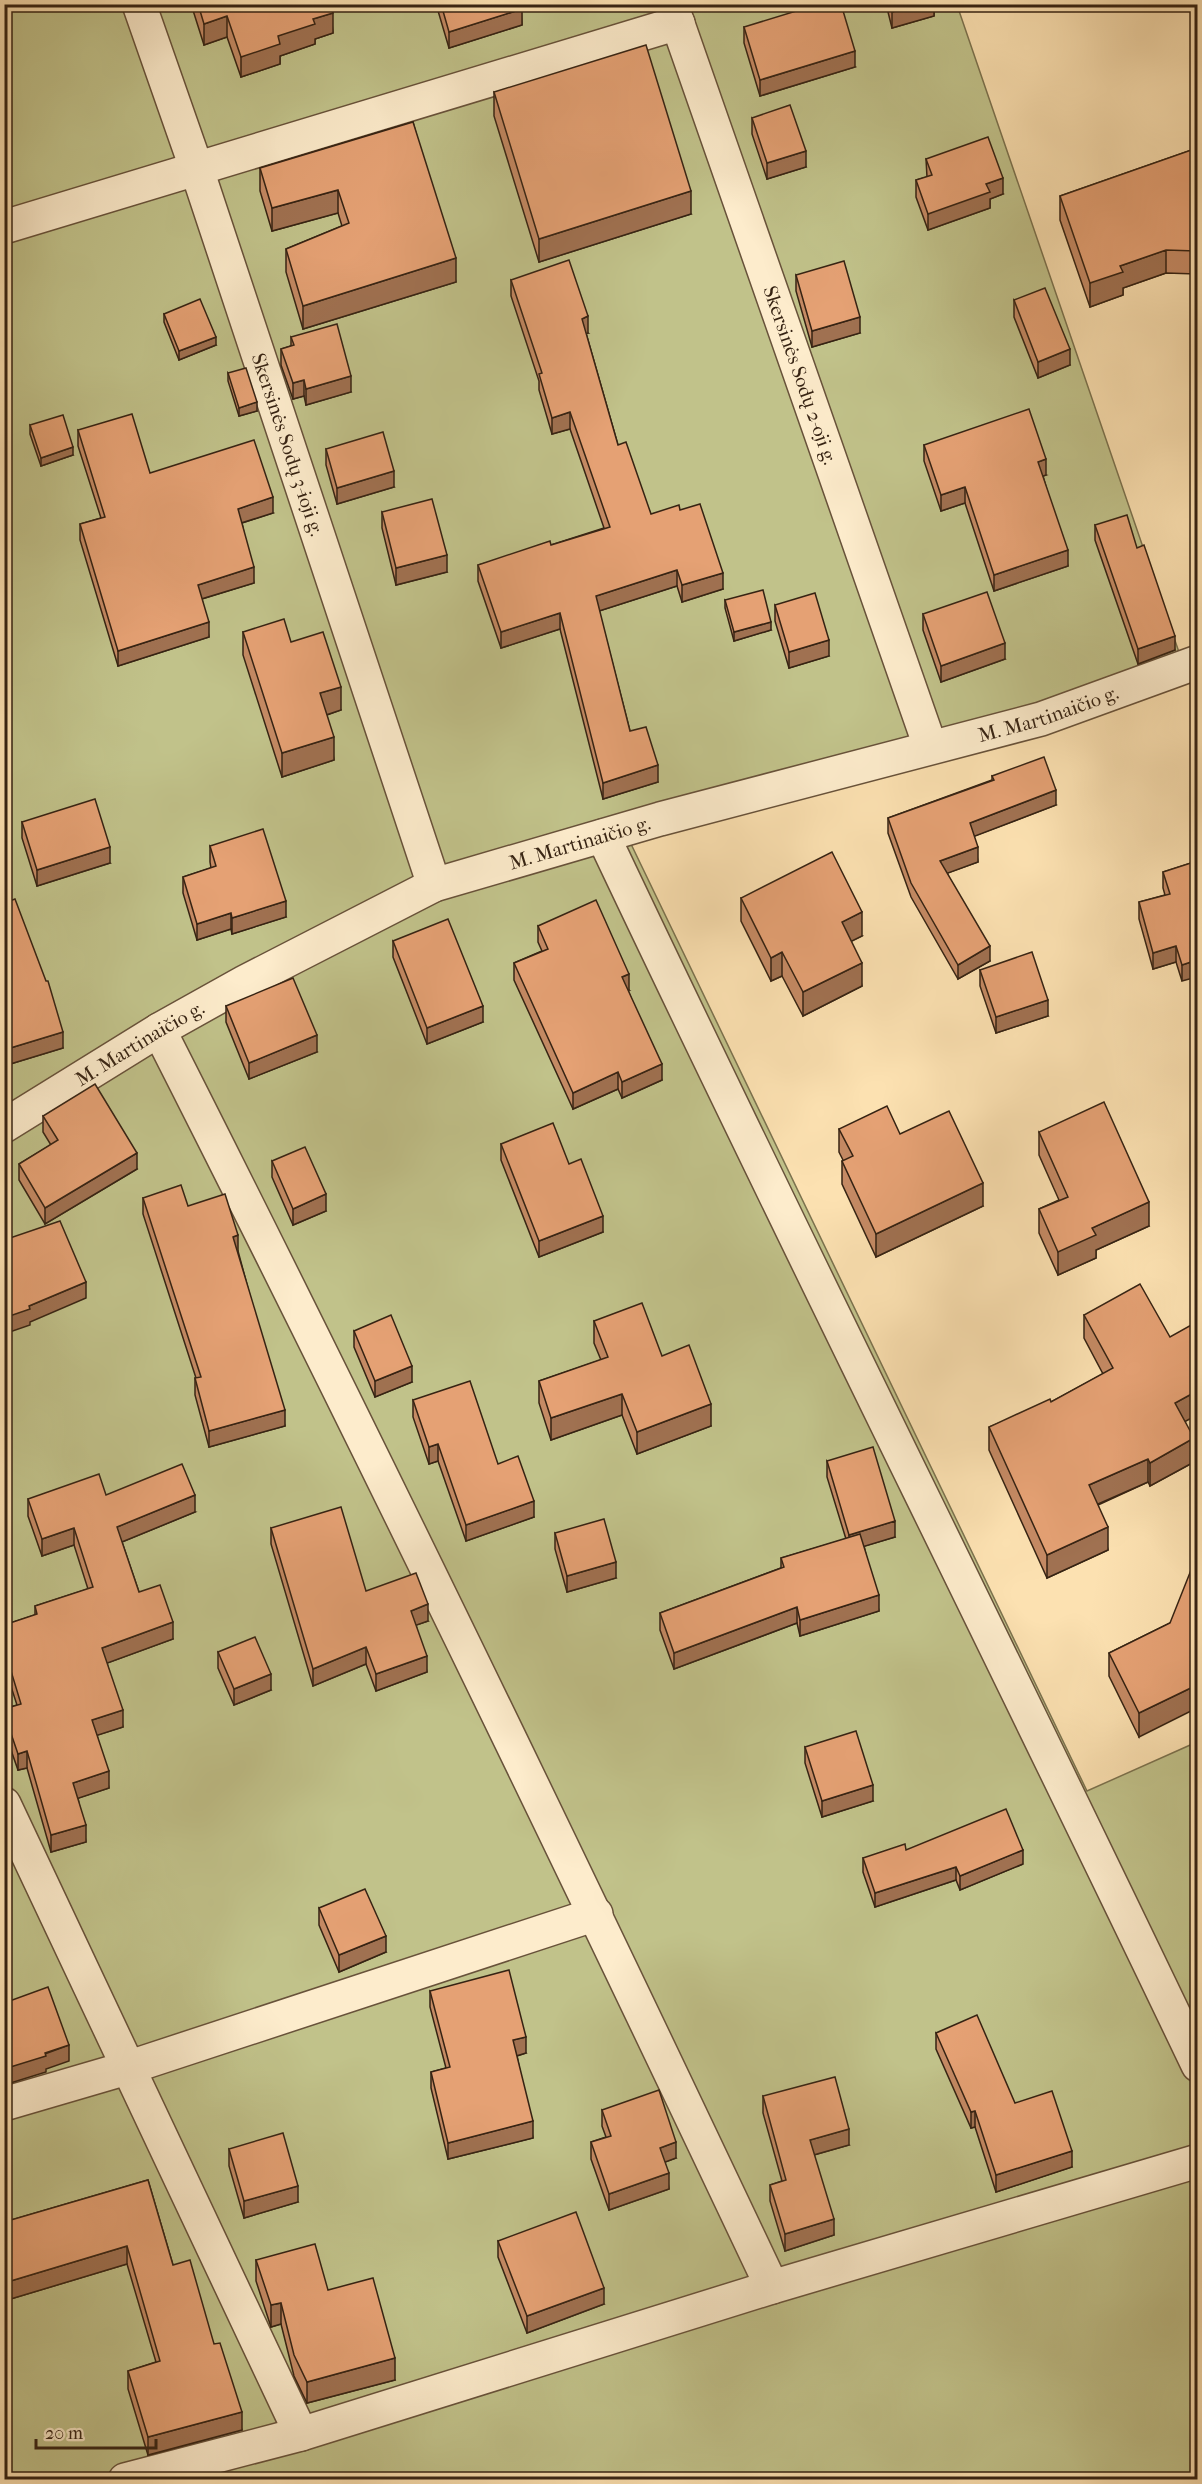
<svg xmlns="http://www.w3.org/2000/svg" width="1202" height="2484" font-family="'IM FELL French Canon',serif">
<rect width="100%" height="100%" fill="#fce1b1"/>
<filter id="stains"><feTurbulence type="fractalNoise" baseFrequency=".00333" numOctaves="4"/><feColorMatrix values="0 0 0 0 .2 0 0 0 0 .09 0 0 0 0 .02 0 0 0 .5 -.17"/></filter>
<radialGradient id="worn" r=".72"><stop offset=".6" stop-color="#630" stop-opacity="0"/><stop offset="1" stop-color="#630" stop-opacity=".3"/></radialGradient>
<path fill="#c1c28a" stroke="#7c724e" stroke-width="1.5" d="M5,5H957L1181,658L1020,710L618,817L1087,1791L1197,1742V2479L5,2480Z"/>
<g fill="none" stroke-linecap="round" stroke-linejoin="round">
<defs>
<g id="minor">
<path id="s1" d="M139,4L196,167L434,885"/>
<path id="s2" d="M671,4L930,746"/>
<path d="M4,227L678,23"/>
<path d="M603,836C797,1247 1002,1654 1198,2065"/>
<path d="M159,1030C370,1446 573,1866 772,2287"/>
<path id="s3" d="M4,1126L159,1030L245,982L434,885L660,819L1041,719L1198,662"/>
<path d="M4,1804L301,2434"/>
<path d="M4,2104L127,2068L596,1914"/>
<path d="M125,2480L301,2434L772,2287L1198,2161"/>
</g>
</defs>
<use href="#minor" stroke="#68523a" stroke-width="36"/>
<use href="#minor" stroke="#fdeccc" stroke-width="33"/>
</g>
<g fill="#c58a64" stroke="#362313" stroke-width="1.5">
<path d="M191,4H330L333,33L315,39V44L280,56V64L241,77L227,37L204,45Z"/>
<path d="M436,4H521L522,25L449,48Z"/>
<path d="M886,4H934V16L892,28Z"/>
<path d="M744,27L855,67L760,96L744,43Z"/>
<path d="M494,92L691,214L539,262L494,116Z"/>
<path d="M752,118L806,167L767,179L752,134Z"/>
<path d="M413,122L456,282L303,329L286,272V249L342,226L338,213L272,231L260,191V168Z"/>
<path d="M1197,148V257L1196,258V274L1166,273L1123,288V295L1090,307L1060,220V196Z"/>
<path d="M926,159L1003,194L990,199V208L928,230L916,197V180L927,177Z"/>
<path d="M796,275L860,333L812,347L796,291Z"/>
<path d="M511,280L588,333H586L618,445L651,514L680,510L723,589L682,602L677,586L599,611L630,731L658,782L603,799L560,629L501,648L478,581V565L551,545L604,528L570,429L552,434L539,390V381L511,296Z"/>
<path d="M1014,300L1070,365L1038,378L1014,317Z"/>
<path d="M164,314L216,345L179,360L164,322Z"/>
<path d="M291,337L351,392L306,405L304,396L293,399L281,365V349L291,346Z"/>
<path d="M228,373L257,411L239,416L228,381Z"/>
<path d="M30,425L73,455L41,466L30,434Z"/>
<path d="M78,430L150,473L273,513L242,523L254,583L202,599L209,637L118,666L80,540V524L101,518L78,446Z"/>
<path d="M924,445L1046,475L1043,476L1068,566L994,591L965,503L941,511L924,461Z"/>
<path d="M326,449L394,487L337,504L326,465Z"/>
<path d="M382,512L447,572L396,585L382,528Z"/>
<path d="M1095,525L1137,548L1175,650L1138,664L1095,540Z"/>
<path d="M725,600L771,630L734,641L725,608Z"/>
<path d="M775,605L829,656L789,668L775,621Z"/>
<path d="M923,614L1005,659L941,682L923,630Z"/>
<path d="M243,632L291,642L341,710L327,715L334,760L282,777L243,655Z"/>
<path d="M992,776L1056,805L974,836L978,862L947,873L990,961L958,979L911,897L888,833V818L992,780Z"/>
<path d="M22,822L110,863L37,886L22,838Z"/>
<path d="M210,846L286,917L232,934L231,929L197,940L183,893V877L211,868L210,862Z"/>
<path d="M1197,861L1182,981L1176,962L1153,969L1139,919V902L1165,895L1163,888V872Z"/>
<path d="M741,898L862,936L851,941L862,986L803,1016L782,976L771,981L741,921Z"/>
<path d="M4,903L63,1048L7,1065L4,1055Z"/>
<path d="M538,926L629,990H628L662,1080L622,1098L618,1089L573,1109L514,980V963L542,951L538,942Z"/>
<path d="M393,941L483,1022L427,1044L393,957Z"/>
<path d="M980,970L1048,1016L996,1033L980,986Z"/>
<path d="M226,1006L317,1052L249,1079L226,1022Z"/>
<path d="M43,1116L137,1169L45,1224L19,1180V1164L51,1145L43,1132Z"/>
<path d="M839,1129L900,1134L983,1206L876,1257L842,1184V1161L843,1160L839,1152Z"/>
<path d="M1039,1132L1149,1226L1096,1250V1258L1058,1275L1039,1233V1209L1059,1200L1039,1155Z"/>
<path d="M501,1144L569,1164L603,1232L539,1257L501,1160Z"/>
<path d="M272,1161L326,1211L293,1225L272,1177Z"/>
<path d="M143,1198L188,1206L238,1251L285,1426L209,1447L195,1395V1378H196L143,1214Z"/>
<path d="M1084,1315L1170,1337L1197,1332V1415L1185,1421L1194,1462L1150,1486L1148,1482L1098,1505L1108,1550L1047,1578L989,1450V1427L1051,1402L1103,1374L1084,1338Z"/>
<path d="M594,1321L662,1356L711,1426L637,1454L622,1415L551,1440L539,1403V1381L601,1360L594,1343Z"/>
<path d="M354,1331L412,1382L375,1397L354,1347Z"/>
<path d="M413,1400L498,1464L534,1517L466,1541L438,1461L429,1464L413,1417Z"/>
<path d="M827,1461L895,1537L864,1546L879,1611L800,1636L797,1623L674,1669L660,1630V1613L781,1568V1558L846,1539L827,1477Z"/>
<path d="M106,1495L195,1512L122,1542L139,1592L173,1639L107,1663L123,1727L97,1735L109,1788L78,1798L86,1842L51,1852L27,1768L18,1770L4,1730V1709L17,1705L4,1665V1625L35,1615V1606L88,1589L74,1545L42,1556L28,1516V1499Z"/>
<path d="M271,1528L366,1591L428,1621L416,1625L427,1672L376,1691L366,1664L313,1686L271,1544Z"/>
<path d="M555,1533L616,1578L567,1592L555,1549Z"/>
<path d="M1170,1623L1139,1737L1109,1676V1653Z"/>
<path d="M218,1652L271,1690L234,1705L218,1668Z"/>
<path d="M805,1747L873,1801L822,1817L805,1763Z"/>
<path d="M863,1858L1023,1864L960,1890L956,1880L875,1907L863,1872Z"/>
<path d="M319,1908L386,1952L339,1972L319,1925Z"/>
<path d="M430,1991L526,2053L517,2056L533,2138L448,2159L431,2088V2072L446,2068L430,2007Z"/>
<path d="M936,2033L1015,2103L1072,2167L996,2192L975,2127L971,2128L936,2049Z"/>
<path d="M763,2096L849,2145L814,2155L834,2235L785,2251L770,2201V2185L782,2181L763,2113Z"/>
<path d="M602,2110L676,2158L665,2162L669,2189L609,2210L591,2159V2142L606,2137L602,2126Z"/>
<path d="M229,2149L298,2202L244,2218L229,2166Z"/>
<path d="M148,2180L173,2265L214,2344L242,2430L148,2455L128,2389V2371L156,2362L127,2264L4,2301V2222Z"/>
<path d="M498,2241L604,2304L527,2333L498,2257Z"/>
<path d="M256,2260L328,2290L395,2380L307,2403L294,2376L281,2324L271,2327L256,2281Z"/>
</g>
<g fill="#a07151" stroke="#362313" stroke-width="1.5">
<path d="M918,4H934V16L892,28V12Z"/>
<path d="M522,9V25L449,48V32Z"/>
<path d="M333,13V33L315,39V44L280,56V64L241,77V57L278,36L313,19Z"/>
<path d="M227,16V37L204,45V24Z"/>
<path d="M855,51V67L760,96V80Z"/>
<path d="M806,151V167L767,179V163Z"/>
<path d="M1003,178V194L990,199V208L928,230V214L986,184Z"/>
<path d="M338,190V213L272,231V208Z"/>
<path d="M691,191V214L539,262V239Z"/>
<path d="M1197,234V257L1196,258V274V235Z"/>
<path d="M1166,250V273L1123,288V295L1090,307V283L1120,266Z"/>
<path d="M456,258V282L303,329V306Z"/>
<path d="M588,316V333L582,335V319Z"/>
<path d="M860,317V333L812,347V331Z"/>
<path d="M216,337V345L179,360V351Z"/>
<path d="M1070,349V365L1038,378V362Z"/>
<path d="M351,376V392L306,405V389Z"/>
<path d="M304,380V396L293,399V383Z"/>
<path d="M257,402V411L239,416V408Z"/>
<path d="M570,412V429L552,434V418Z"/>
<path d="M73,447V455L41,466V458Z"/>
<path d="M1046,459V475L1038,478V462Z"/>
<path d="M394,471V487L337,504V488Z"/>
<path d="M965,487V503L941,511V495Z"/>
<path d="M273,497V513L238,524V509Z"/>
<path d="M1068,550V566L994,591V575Z"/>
<path d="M447,555V572L396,585V568Z"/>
<path d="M254,567V583L198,600V585Z"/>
<path d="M677,570V586L596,612V596Z"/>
<path d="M723,573V589L682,602V585Z"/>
<path d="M560,613V629L501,648V632Z"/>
<path d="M209,622V637L118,666V651Z"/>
<path d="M771,622V630L734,641V632Z"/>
<path d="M1175,636V650L1138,664V649Z"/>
<path d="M829,640V656L789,668V652Z"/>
<path d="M1005,643V659L941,682V666Z"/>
<path d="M11,686V700L4,702V688Z"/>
<path d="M341,687V710L320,717V693Z"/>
<path d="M334,737V760L282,777V753Z"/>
<path d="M658,765V782L603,799V783Z"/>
<path d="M1056,790V805L970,838V823Z"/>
<path d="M110,847V863L37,886V870Z"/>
<path d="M978,847V862L940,876V861Z"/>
<path d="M286,901V917L232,934V918Z"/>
<path d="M862,912V936L842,946V922Z"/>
<path d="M231,913V929L197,940V924Z"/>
<path d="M990,946V961L958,979V965Z"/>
<path d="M1176,946V962L1153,969V953Z"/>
<path d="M782,952V976L771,981V958Z"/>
<path d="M1197,960V977L1182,981V965Z"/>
<path d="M862,963V986L803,1016V992Z"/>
<path d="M629,974V990L622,993V977Z"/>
<path d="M1048,1000V1016L996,1033V1017Z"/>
<path d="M483,1006V1022L427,1044V1028Z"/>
<path d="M63,1032V1048L7,1065V1049Z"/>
<path d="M317,1035V1052L249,1079V1063Z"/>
<path d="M662,1064V1080L622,1098V1082Z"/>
<path d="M618,1072V1089L573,1109V1093Z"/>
<path d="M137,1153V1169L45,1224V1208Z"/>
<path d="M983,1183V1206L876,1257V1234Z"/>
<path d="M326,1194V1211L293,1225V1209Z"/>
<path d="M1149,1202V1226L1096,1250V1258L1058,1275V1252L1092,1228Z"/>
<path d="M603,1216V1232L539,1257V1241Z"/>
<path d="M238,1235V1251L233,1253V1237Z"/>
<path d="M86,1282V1298L30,1322V1325L4,1334V1318L29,1306Z"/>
<path d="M412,1366V1382L375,1397V1381Z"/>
<path d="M1197,1391V1415L1175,1427V1403Z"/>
<path d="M622,1394V1415L551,1440V1418Z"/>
<path d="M711,1404V1426L637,1454V1432Z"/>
<path d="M285,1410V1426L209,1447V1431Z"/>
<path d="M1194,1438V1462L1150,1486V1463Z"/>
<path d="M438,1444V1461L429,1464V1447Z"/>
<path d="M1148,1459V1482L1089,1508V1485Z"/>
<path d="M195,1495V1512L117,1544V1527Z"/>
<path d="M534,1501V1517L466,1541V1525Z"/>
<path d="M895,1521V1537L849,1551V1535Z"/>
<path d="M1108,1527V1550L1047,1578V1555Z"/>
<path d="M74,1528V1545L42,1556V1539Z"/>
<path d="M616,1562V1578L567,1592V1576Z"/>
<path d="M879,1595V1611L800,1636V1620Z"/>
<path d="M428,1604V1621L411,1627V1611Z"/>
<path d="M797,1607V1623L674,1669V1653Z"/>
<path d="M173,1622V1639L102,1665V1648Z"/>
<path d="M366,1647V1664L313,1686V1669Z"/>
<path d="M427,1656V1672L376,1691V1674Z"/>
<path d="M271,1674V1690L234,1705V1689Z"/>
<path d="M1197,1685V1708L1139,1737V1713Z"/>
<path d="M123,1710V1727L92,1737V1720Z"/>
<path d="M27,1751V1768L18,1770V1754Z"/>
<path d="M109,1771V1788L73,1800V1783Z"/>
<path d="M873,1785V1801L822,1817V1801Z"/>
<path d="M86,1825V1842L51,1852V1835Z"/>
<path d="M1023,1850V1864L960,1890V1876Z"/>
<path d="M956,1867V1880L875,1907V1893Z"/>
<path d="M386,1936V1952L339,1972V1955Z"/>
<path d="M526,2037V2053L513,2057V2040Z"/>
<path d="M69,2045V2061L46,2069V2072L4,2085V2069Z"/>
<path d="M975,2111V2127L971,2128V2112Z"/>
<path d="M533,2121V2138L448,2159V2143Z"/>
<path d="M849,2129V2145L810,2156V2140Z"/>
<path d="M676,2142V2158L660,2164V2148Z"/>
<path d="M1072,2151V2167L996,2192V2175Z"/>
<path d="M669,2173V2189L609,2210V2194Z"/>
<path d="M298,2186V2202L244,2218V2201Z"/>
<path d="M834,2219V2235L785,2251V2234Z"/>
<path d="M127,2246V2264L4,2301V2283Z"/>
<path d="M604,2288V2304L527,2333V2316Z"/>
<path d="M281,2303V2324L271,2327V2305Z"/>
<path d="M395,2358V2380L307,2403V2382Z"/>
<path d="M242,2412V2430L148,2455V2437Z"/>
</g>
<g fill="#e5a174" stroke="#362313" stroke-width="1.5">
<path d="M198,4H330L333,13L313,19L315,24L278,36L280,44L241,57L227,16L204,24Z"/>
<path d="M441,4H521L522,9L449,32Z"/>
<path d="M819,4H841L855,51L760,80L744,27Z"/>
<path d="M890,4H918L892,12Z"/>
<path d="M646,45L691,191L539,239L494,92Z"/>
<path d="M790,105L806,151L767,163L752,118Z"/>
<path d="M413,122L456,258L303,306L286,249L349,223L338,190L272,208L260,168Z"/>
<path d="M988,137L1003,178L986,184L990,192L928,214L916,180L932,175L926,159Z"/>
<path d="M1197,148V234L1196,235V251L1166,250L1120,266L1123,272L1090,283L1060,196Z"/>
<path d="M569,260L588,316L582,319L618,445L626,442L651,514L679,505L680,510L700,504L723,573L682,585L677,570L596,596L630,731L646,727L658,765L603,783L560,613L501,632L478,565L550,541L551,545L610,527L570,412L552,418L539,374L542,373L511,280Z"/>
<path d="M844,261L860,317L812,331L796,275Z"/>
<path d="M1045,288L1070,349L1038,362L1014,300Z"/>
<path d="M200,299L216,337L179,351L164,314Z"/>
<path d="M337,324L351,376L306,389L304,380L293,383L281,349L294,345L291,337Z"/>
<path d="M246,368L257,402L239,408L228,373Z"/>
<path d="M1029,409L1046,459L1038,462L1068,550L994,575L965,487L941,495L924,445Z"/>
<path d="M132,414L150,473L254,440L273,497L238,509L254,567L198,585L209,622L118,651L80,524L105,517L78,430Z"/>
<path d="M63,415L73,447L41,458L30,425Z"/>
<path d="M383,432L394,471L337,488L326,449Z"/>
<path d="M432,499L447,555L396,568L382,512Z"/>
<path d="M1127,515L1137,548L1144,545L1175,636L1138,649L1095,525Z"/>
<path d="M763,590L771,622L734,632L725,600Z"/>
<path d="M987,592L1005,643L941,666L923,614Z"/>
<path d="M815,593L829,640L789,652L775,605Z"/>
<path d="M284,619L291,642L323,632L341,687L320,693L334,737L282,753L243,632Z"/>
<path d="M4,664L11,686L4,688Z"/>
<path d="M1044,757L1056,790L970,823L978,847L940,861L990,946L958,965L911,883L888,818L994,780L992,776Z"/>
<path d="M95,799L110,847L37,870L22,822Z"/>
<path d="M263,829L286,901L232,918L231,913L197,924L183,877L216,866L210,846Z"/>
<path d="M832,852L862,912L842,922L862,963L803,992L782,952L771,958L741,898Z"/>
<path d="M1197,861V960L1182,965L1176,946L1153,953L1139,902L1170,894L1163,872Z"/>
<path d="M15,899L46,981H48L63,1032L7,1049L4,1039V903Z"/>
<path d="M596,900L629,974L622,977L662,1064L622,1082L618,1072L573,1093L514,963L548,949L538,926Z"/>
<path d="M448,919L483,1006L427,1028L393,941Z"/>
<path d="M1032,952L1048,1000L996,1017L980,970Z"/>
<path d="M293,978L317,1035L249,1063L226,1006Z"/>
<path d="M95,1084L137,1153L45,1208L19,1164L58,1140L43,1116Z"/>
<path d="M1104,1102L1149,1202L1092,1228L1096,1235L1058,1252L1039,1209L1068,1197L1039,1132Z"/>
<path d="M887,1106L900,1134L949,1111L983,1183L876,1234L842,1161L853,1156L839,1129Z"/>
<path d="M553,1123L569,1164L581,1159L603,1216L539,1241L501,1144Z"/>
<path d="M305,1147L326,1194L293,1209L272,1161Z"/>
<path d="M181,1185L188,1206L225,1194L238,1235L233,1237L285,1410L209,1431L195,1378L201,1377L143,1198Z"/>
<path d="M60,1221L86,1282L29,1306L30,1309L4,1318V1240Z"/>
<path d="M1140,1284L1170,1337L1193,1324L1197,1332V1391L1175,1403L1194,1438L1150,1463L1148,1459L1089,1485L1108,1527L1047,1555L989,1427L1050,1399L1051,1402L1113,1368L1084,1315Z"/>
<path d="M642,1303L662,1356L689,1345L711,1404L637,1432L622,1394L551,1418L539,1381L608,1357L594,1321Z"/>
<path d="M391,1315L412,1366L375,1381L354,1331Z"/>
<path d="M470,1381L498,1464L518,1456L534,1501L466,1525L438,1444L429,1447L413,1400Z"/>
<path d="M873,1447L895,1521L849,1535L827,1461Z"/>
<path d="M182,1464L195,1495L117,1527L139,1592L160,1585L173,1622L102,1648L123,1710L92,1720L109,1771L73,1783L86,1825L51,1835L27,1751L18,1754L4,1713V1709L21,1704L4,1648V1625L37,1614L35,1606L93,1587L74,1528L42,1539L28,1499L99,1474L106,1495Z"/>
<path d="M341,1507L366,1591L416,1573L428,1604L411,1611L427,1656L376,1674L366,1647L313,1669L271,1528Z"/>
<path d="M604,1519L616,1562L567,1576L555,1533Z"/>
<path d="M860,1534L879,1595L800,1620L797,1607L674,1653L660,1613L784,1567L781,1558Z"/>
<path d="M1197,1555V1685L1139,1713L1109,1653L1170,1623Z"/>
<path d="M255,1637L271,1674L234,1689L218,1652Z"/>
<path d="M856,1731L873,1785L822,1801L805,1747Z"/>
<path d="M1006,1809L1023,1850L960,1876L956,1867L875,1893L863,1858L905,1844L906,1850Z"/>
<path d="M365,1889L386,1936L339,1955L319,1908Z"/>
<path d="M509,1970L526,2037L513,2040L533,2121L448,2143L431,2072L450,2067L430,1991Z"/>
<path d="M48,1987L69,2045L45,2053L46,2056L4,2069V2003Z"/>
<path d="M977,2015L1015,2103L1052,2091L1072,2151L996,2175L975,2111L971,2112L936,2033Z"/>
<path d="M835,2077L849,2129L810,2140L834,2219L785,2234L770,2185L786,2180L763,2096Z"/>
<path d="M659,2090L676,2142L660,2148L669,2173L609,2194L591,2142L611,2136L602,2110Z"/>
<path d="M283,2133L298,2186L244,2201L229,2149Z"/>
<path d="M148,2180L173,2265L190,2260L214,2344L220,2343L242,2412L148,2437L128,2371L160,2361L127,2246L4,2283V2222Z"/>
<path d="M576,2212L604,2288L527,2316L498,2241Z"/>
<path d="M315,2244L328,2290L373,2278L395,2358L307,2382L294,2355L281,2303L271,2305L256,2260Z"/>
</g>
<g text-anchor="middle" stroke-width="4.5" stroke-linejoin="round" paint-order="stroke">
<g font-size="20" fill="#362313" stroke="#fdeccc">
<text dy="7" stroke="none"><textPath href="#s2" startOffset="393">Skersinės Sodų 2-oji g.</textPath></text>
<text dy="7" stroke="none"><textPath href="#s1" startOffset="465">Skersinės Sodų 3-ioji g.</textPath></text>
<text dy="7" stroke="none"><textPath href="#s3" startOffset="1131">M. Martinaičio g.</textPath></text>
<text dy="7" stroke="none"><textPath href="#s3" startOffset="645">M. Martinaičio g.</textPath></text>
<text dy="7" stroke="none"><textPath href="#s3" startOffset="159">M. Martinaičio g.</textPath></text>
</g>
</g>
<rect width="1202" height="2484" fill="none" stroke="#fce1b1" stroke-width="24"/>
<rect x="6" y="6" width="1190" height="2472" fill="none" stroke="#362313" stroke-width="3"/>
<rect x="12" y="12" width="1178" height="2460" fill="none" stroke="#362313" stroke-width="1.5"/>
<path d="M36 2439v9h120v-9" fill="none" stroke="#362313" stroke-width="3"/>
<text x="45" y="2439" font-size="18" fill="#362313" stroke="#fdeccc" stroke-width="4.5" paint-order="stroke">20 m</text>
<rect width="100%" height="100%" filter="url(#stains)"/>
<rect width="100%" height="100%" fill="url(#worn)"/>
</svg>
